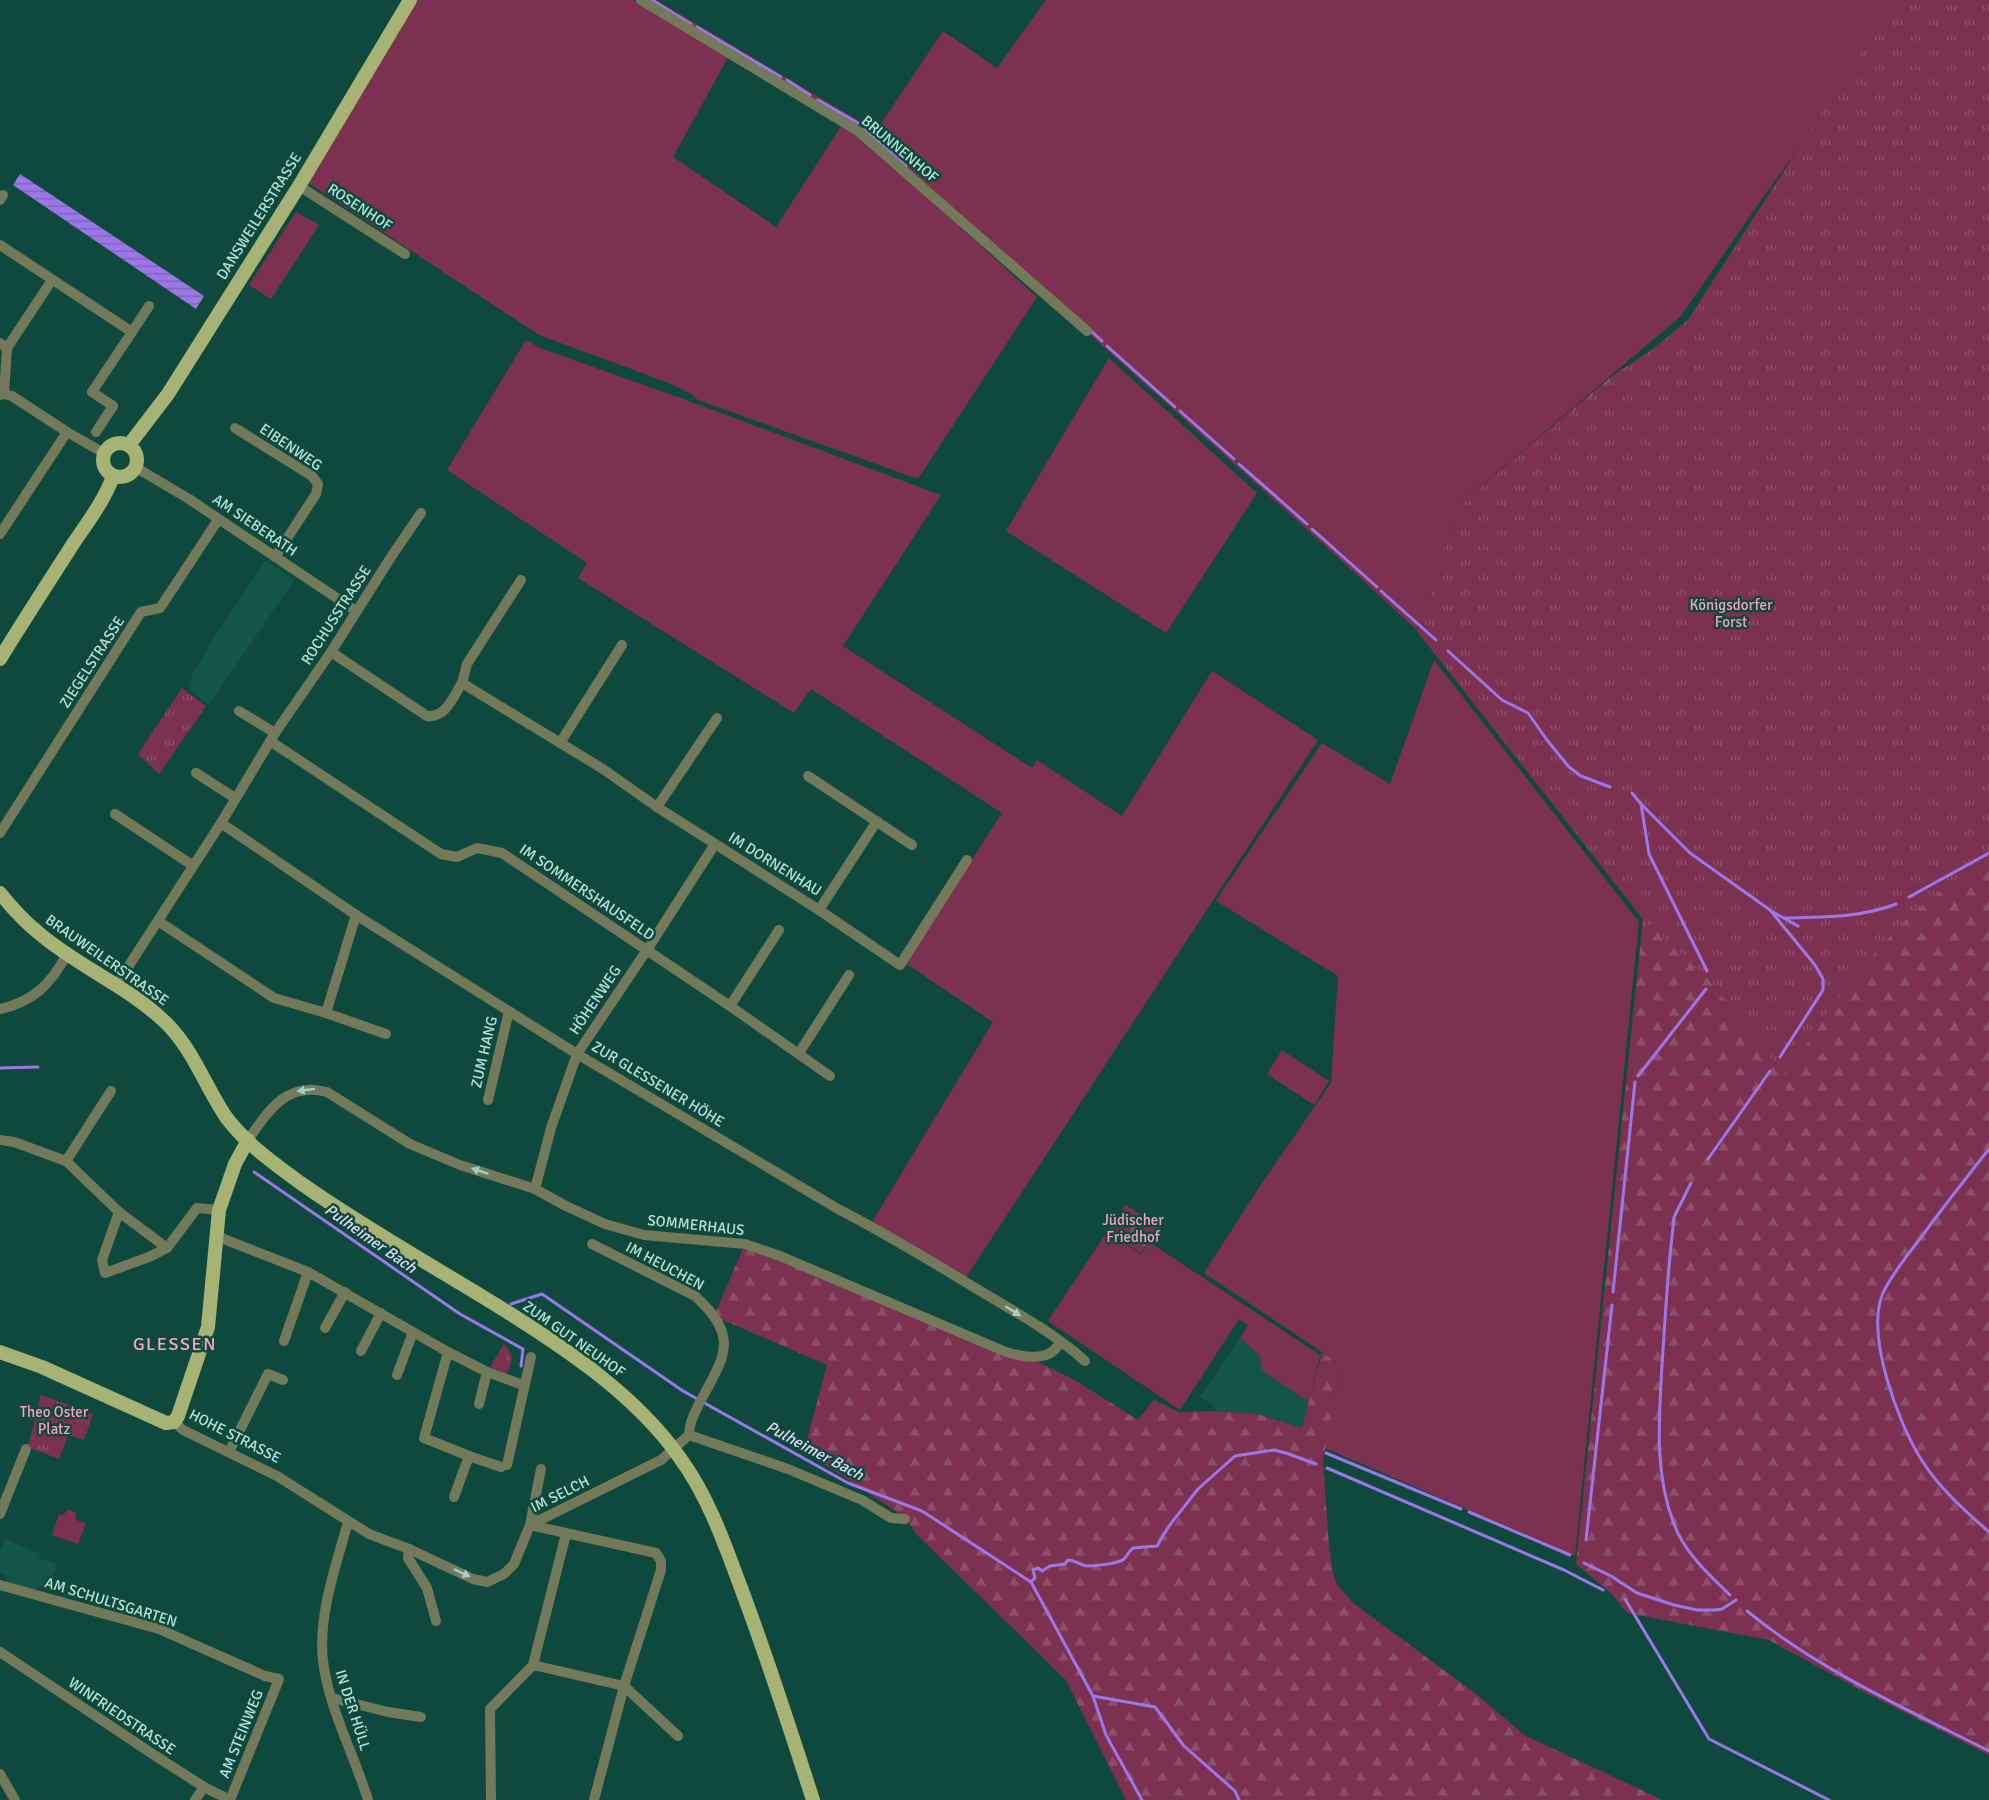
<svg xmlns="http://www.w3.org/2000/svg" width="1989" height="1800" font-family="Signika,sans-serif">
<defs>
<pattern id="forest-firs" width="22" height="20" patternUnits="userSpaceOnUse" patternTransform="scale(1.5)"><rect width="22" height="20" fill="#7b314f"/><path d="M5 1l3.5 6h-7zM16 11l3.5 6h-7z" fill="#8c4f68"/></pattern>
<pattern id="cemetery-stones" width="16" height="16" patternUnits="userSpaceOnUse" patternTransform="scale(1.5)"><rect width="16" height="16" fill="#7b314f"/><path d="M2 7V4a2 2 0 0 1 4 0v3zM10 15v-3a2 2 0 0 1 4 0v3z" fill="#8c4f68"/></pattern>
<pattern id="park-tufts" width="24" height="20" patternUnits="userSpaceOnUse" patternTransform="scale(1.5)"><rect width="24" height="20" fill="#7b314f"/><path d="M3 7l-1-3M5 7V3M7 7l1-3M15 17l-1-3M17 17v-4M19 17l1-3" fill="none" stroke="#8c4f68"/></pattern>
<pattern id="water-rules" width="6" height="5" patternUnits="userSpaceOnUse" patternTransform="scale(1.5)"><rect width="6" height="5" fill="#9d77ea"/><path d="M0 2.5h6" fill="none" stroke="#7e68b7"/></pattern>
</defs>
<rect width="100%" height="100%" fill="#0f493e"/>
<g fill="#135548">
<path d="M266,560L294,580L209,705L189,690L192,675L212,641Z"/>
<path d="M1240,1338L1260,1356L1261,1370L1309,1402L1302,1428L1257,1414L1215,1411L1214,1406L1200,1397Z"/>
<path d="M5,1539L40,1554L39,1558L58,1565L52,1579L35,1590L5,1582L8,1576L0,1573V1551Z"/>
</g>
<g fill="#7b314f">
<path d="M417,0H634L729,56L673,157L776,227L842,125L858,134L1037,297L918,479L698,400L692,394L669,383L539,335L307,182Z"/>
<path d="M648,0H656L859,121L857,125Z"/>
<path d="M1046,0H1905L1764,196L1681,316L1463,501L1457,510L1424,613L1417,630L1321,542L863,131L866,127L874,134L943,31L997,68Z"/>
<path d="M296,212L319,225L271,299L249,285Z"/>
<path d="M526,340L540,348L686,400L941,495L843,646L1032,768L1037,760L1122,816L1212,671L1318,740L965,1279L871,1224L993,1022L905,963L1002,813L811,689L794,713L578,578L587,563L447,470Z"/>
<path d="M1109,358L1257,493L1166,633L1006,531Z"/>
<path d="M1434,660L1639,922L1575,1556L1325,1448L1341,1367L1322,1352L1204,1273L1262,1183L1331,1083L1338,976L1216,901L1322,743L1390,784Z"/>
<path d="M1282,1050L1329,1081L1314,1105L1267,1074Z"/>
<path d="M1107,1232L1141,1254L1149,1242L1320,1355L1309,1402L1261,1370L1260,1356L1240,1338L1248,1325L1239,1319L1180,1410L1048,1321Z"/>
<path d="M68,1510L75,1512L76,1520L86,1523L78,1544L52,1535L59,1514L63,1515Z"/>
</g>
<g fill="url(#forest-firs)">
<path d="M1902,0H1989V1755L1868,1694L1769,1640L1627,1613L1612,1594L1576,1564L1643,919L1417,631L1424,613L1457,510L1463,501L1612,376L1649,352L1688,320L1856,59Z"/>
<path d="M745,1244L1006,1352L1035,1357L1038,1362L1073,1379L1138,1420L1154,1400L1179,1412L1215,1411L1257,1414L1302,1428L1322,1352L1341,1367L1323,1461L1329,1546L1333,1573L1336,1583L1353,1603L1476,1694L1524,1735L1663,1800H1126L1066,1680L917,1535L905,1517L804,1451L827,1365L714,1316Z"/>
</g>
<path fill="url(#cemetery-stones)" d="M1125,1205L1159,1226L1141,1253L1108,1232Z"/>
<g fill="url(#park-tufts)">
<path d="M1902,0H1989V865C1964,877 1938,890 1918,909C1865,956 1826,1017 1785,1075L1709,980L1643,919L1417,631L1424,613L1457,510L1472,495L1620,373L1649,352L1688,320L1856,59Z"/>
<path d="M182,688L206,706L159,774L138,754Z"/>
<path d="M504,1344C514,1355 513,1361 506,1374L490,1367Z"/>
<path d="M41,1395L93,1414L84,1440L68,1435L59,1459L28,1447Z"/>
</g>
<path fill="url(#water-rules)" d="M20,174L204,296L196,309L13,185Z"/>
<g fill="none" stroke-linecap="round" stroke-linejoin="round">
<g stroke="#9d77ea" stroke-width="3">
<path d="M652,0L691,24"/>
<path d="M697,27L781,77"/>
<path d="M787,80L810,95"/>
<path d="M818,100L858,123"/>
<path d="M864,129L906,166"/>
<path d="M1090,330L1102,341"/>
<path d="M1107,346L1175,407"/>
<path d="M1180,411L1234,459"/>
<path d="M1239,464L1307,524"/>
<path d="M1312,529L1377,587"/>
<path d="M1381,591L1436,640"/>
<path d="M1448,651L1502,700L1528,713L1547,740L1569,767L1581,776L1610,787"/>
<path d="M1632,793L1641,804L1649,854L1707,971"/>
<path d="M1641,804L1690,853L1770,910L1815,965L1823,979V990L1780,1057"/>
<path d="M1909,897L1989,853"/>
<path d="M1771,911L1798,926"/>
<path d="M1784,918C1821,917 1861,918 1896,904"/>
<path d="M0,1068L38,1067"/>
<path d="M1638,1076L1706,989"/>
<path d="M1989,1149C1965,1179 1942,1209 1919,1240C1906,1257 1892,1274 1883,1293C1865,1334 1898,1423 1921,1459C1938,1487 1964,1510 1989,1532"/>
<path d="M1708,1159L1770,1071"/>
<path d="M254,1172L460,1314L523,1349L521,1366"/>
<path d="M1691,1183L1674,1217L1672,1237C1667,1279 1665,1322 1662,1365C1659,1418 1654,1473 1674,1524C1684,1552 1709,1575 1730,1595"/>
<path d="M1613,1292L1635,1082"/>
<path d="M511,1304L542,1294L683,1391L848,1483L922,1511L1031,1582L1093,1696L1106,1735L1142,1800"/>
<path d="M1326,1453L1461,1509"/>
<path d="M1327,1468L1564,1570L1603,1590"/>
<path d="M1469,1512L1570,1555"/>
<path d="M1586,1540L1612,1305"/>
<path d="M1584,1563L1611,1576L1637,1593L1674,1605L1697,1610H1715L1722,1609L1736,1600"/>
<path d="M1031,1582L1035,1578L1033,1570L1038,1568L1042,1571L1050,1566L1065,1564L1068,1560C1075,1560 1080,1565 1086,1566C1094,1566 1118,1564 1124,1559C1127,1556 1129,1551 1133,1548L1157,1546L1169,1526L1198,1489L1235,1456L1274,1450L1286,1453L1316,1464"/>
<path d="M1625,1599L1709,1739L1829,1800"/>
<path d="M1747,1611C1819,1670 1906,1709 1989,1751"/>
<path d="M1093,1696L1155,1707L1184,1746L1235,1791L1239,1800"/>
</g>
<g stroke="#73795b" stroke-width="10">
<path d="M641,0L858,131L1087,331"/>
<path d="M299,186L405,254"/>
<path d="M0,200L3,195"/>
<path d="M0,245L132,332L92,392L113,406L96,432"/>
<path d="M132,332L149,306"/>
<path d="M0,343L7,348L52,280"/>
<path d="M4,394L7,348"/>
<path d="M0,395L4,394L12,396L67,432L104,453"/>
<path d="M235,428L312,476L318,484L316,494L275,557"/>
<path d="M135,467L189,499L356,611"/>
<path d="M0,534L67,432"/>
<path d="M331,652L427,716C446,718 453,697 462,683L603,769L657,807L819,910L900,965L967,860"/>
<path d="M462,683L467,664L521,580"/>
<path d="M239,711L275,733"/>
<path d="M270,741L441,854L457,857L477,848L502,853L730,1006L830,1076"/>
<path d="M560,743L622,645"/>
<path d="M196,773L235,798"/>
<path d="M808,776L912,845"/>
<path d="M657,807L717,718"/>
<path d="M115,814L192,865"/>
<path d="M221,823L356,915L577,1054L838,1209C887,1234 934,1263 982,1292C1017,1313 1054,1333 1085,1361"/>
<path d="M0,833L141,612L160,608L218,520"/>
<path d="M819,910L877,821"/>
<path d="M158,921L274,998L326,1013L386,1034"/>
<path d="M117,984L221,823L275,733L331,652L391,557L421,513"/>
<path d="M730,1006L779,930"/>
<path d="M0,1009C33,1002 51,984 67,954"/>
<path d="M326,1013L356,915"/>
<path d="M799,1053L849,975"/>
<path d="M488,1100L509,1011"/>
<path d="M0,1140L14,1142L66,1161L119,1212L167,1248L197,1208L219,1210"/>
<path d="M248,1140C269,1110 287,1081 327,1092L410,1144L460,1165L535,1189L566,1206L605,1224L644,1235L745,1244L780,1256L1006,1352C1023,1357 1052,1363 1060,1341"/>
<path d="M66,1161L111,1091"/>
<path d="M535,1189L551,1128L577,1054L647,950L715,844"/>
<path d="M119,1212L102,1260L105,1273L149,1257L167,1248"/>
<path d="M216,1236L308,1272L448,1352L487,1372L523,1385"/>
<path d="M325,1328L345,1292"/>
<path d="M284,1341L308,1272"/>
<path d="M361,1351L381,1313"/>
<path d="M448,1352L424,1438L469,1456L454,1497"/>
<path d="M397,1375L413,1332"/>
<path d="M479,1404L487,1372"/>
<path d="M174,1422L183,1430L277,1476L369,1534L409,1549L473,1579L487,1582L504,1574L514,1564L530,1525L541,1469"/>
<path d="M689,1435L788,1469L862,1500L891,1518L905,1519"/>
<path d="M229,1452L268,1374L283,1380"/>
<path d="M469,1456L501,1467"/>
<path d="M507,1465L531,1357"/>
<path d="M0,1514L26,1449"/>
<path d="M348,1522C336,1566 318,1614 323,1661C329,1709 354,1754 368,1800"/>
<path d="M530,1525L661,1460L689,1435C689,1423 694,1415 699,1404C723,1358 742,1338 695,1296L592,1244"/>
<path d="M530,1525L656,1553L661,1561V1570L624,1686L594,1800"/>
<path d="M409,1549L408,1558L427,1588L436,1621"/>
<path d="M0,1585L159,1629L265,1676L279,1679L230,1800L204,1787L151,1753L0,1652"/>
<path d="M533,1665L624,1686L678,1736"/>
<path d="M332,1698L388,1712L421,1717"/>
<path d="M0,1774L15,1800"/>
<path d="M195,1800L204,1787"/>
<path d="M491,1800L490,1709L533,1665L566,1534"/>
</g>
<g stroke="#a7b374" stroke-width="14">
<circle cx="120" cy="460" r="17"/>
<path d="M129,445L168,394L299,186L410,0"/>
<path d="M0,659C24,620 48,583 73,544C87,523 105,500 113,476"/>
<path d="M0,893C12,908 25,922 40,934C79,967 127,986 164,1021C192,1047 205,1086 226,1117C246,1144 276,1165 302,1184C366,1229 435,1267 501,1308C565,1348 636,1395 680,1458C710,1499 726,1548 744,1596C769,1663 791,1732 813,1800"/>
<path d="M0,1352L42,1367L166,1423L174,1422L178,1416L208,1327L219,1210L235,1164L248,1140"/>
</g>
</g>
<defs><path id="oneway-solid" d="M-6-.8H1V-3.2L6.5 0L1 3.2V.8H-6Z" transform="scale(1.5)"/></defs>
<g fill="#a8cebe">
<use href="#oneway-solid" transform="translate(306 1090) rotate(173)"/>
<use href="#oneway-solid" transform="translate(480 1171) rotate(-162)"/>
<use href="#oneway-solid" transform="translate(1013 1311) rotate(32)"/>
<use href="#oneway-solid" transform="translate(462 1573) rotate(25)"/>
</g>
<g text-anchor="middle" stroke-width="5" stroke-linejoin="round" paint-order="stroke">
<g font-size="15" fill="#b5e3d7" stroke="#0f493e">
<text transform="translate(900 149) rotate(40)" y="5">BRUNNENHOF</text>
<text transform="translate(360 207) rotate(33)" y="5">ROSENHOF</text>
<text transform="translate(259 216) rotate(-58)" y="5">DANSWEILERSTRASSE</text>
<text transform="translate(291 447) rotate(34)" y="5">EIBENWEG</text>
<text transform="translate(255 525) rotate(34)" y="5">AM SIEBERATH</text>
<text transform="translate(336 615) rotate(-57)" y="5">ROCHUSSTRASSE</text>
<text transform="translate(92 662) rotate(-57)" y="5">ZIEGELSTRASSE</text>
<text transform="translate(775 864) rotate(32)" y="5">IM DORNENHAU</text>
<text transform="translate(587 892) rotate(34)" y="5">IM SOMMERSHAUSFELD</text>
<text transform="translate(107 960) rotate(35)" y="5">BRAUWEILERSTRASSE</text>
<text transform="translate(595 1000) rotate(-56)" y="5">HÖHENWEG</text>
<text transform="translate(484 1052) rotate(-77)" y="5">ZUM HANG</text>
<text transform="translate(658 1084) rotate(31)" y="5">ZUR GLESSENER HÖHE</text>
<text transform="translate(696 1225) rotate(6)" y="5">SOMMERHAUS</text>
<text transform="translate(665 1266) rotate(28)" y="5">IM HEUCHEN</text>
<text transform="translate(574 1339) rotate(35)" y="5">ZUM GUT NEUHOF</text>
<text transform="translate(235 1436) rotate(27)" y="5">HOHE STRASSE</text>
<text transform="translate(560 1494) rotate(-27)" y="5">IM SELCH</text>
<text transform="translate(111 1602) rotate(17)" y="5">AM SCHULTSGARTEN</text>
<text transform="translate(353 1710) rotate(72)" y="5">IN DER HÜLL</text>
<text transform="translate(122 1716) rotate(34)" y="5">WINFRIEDSTRASSE</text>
<text transform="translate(241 1734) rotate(-68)" y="5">AM STEINWEG</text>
</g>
<g font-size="15" fill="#fc9dbf" stroke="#0f493e">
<text x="1731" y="610">Königsdorfer<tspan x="1731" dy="17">Forst</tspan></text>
<text x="1133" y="1225">Jüdischer<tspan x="1133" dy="17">Friedhof</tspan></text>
<text x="54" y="1417">Theo Oster<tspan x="54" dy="17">Platz</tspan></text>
</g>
<g font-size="16" font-style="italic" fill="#dfd8f5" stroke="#0f493e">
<text transform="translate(371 1238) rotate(35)" y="6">Pulheimer Bach</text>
<text transform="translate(815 1450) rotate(28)" y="6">Pulheimer Bach</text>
</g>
<g font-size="18" letter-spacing="1.5" fill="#f8a8c4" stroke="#0f493e">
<text x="175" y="1350">GLESSEN</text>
</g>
</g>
</svg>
